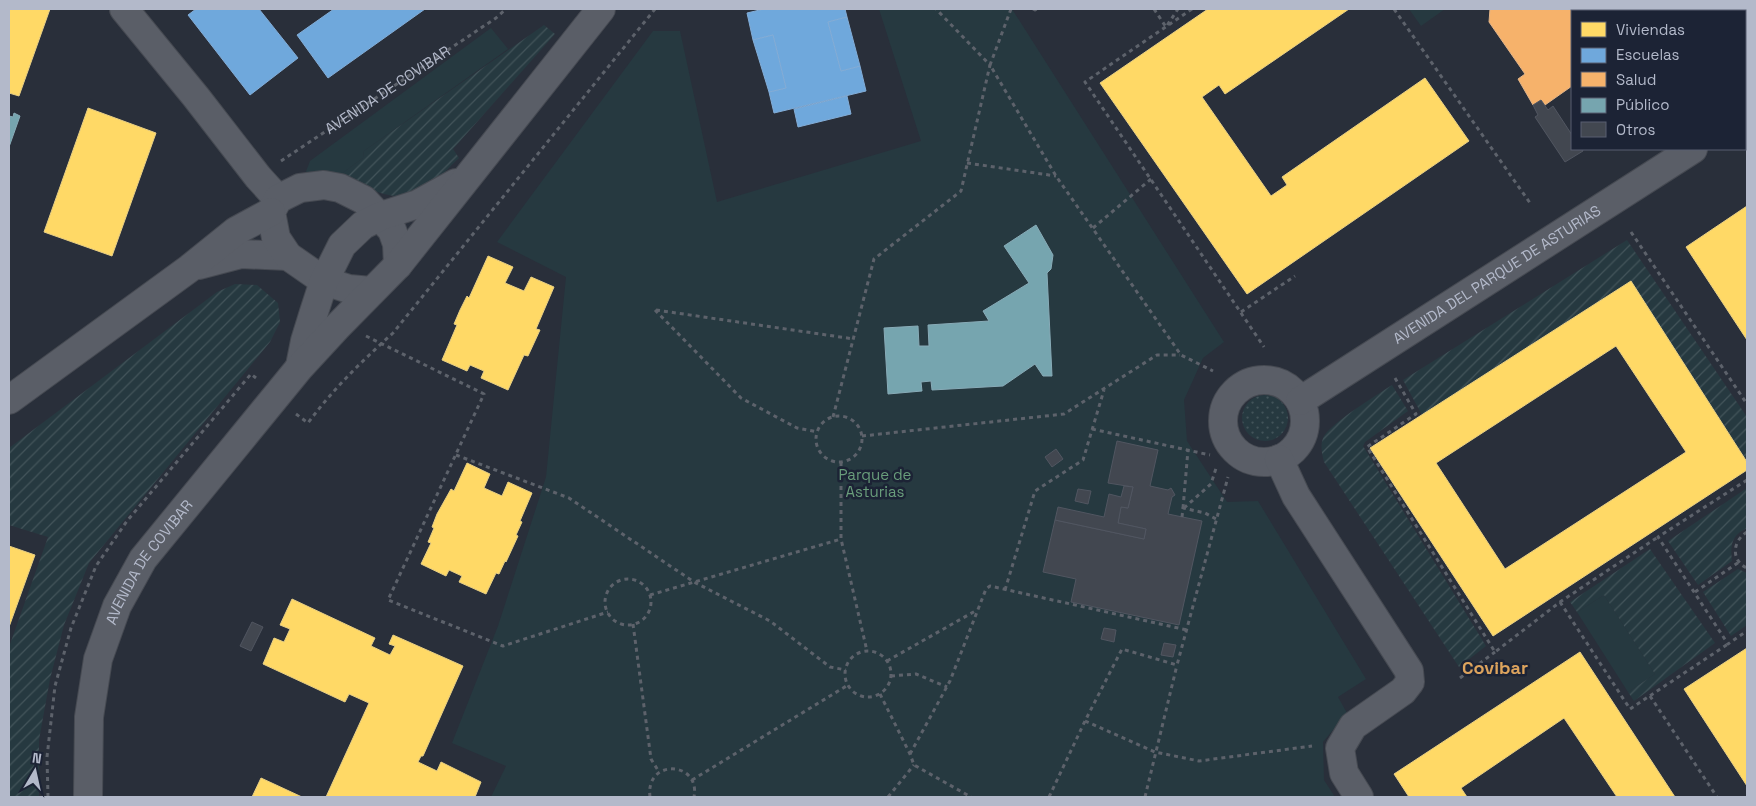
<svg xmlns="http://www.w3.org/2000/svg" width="1756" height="806" font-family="'Space Grotesk',sans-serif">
<defs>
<pattern id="grass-dots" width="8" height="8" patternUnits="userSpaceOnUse" patternTransform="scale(1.25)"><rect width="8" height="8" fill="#263940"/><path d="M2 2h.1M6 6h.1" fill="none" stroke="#43545a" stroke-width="1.8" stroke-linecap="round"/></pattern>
<pattern id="garden-furrows" width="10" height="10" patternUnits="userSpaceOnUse" patternTransform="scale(1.25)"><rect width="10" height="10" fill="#263940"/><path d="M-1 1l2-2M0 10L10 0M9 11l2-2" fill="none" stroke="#43545a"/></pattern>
</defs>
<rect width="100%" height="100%" fill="#292f3a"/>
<circle fill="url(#grass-dots)" cx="1265" cy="418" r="23"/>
<g fill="#263940">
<path d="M879,9H1012L1224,342L1203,358L1184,400L1187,441L1227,502L1258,501L1366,679L1338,697L1347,713L1323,742L1324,780L1335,797H491L506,766L452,743L498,626L546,477L566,277L497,242L653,31H680L717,202L921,141Z"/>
<path d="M1409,9H1445L1421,26Z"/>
<path d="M491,28L508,49L364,151L363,158L340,175L305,174L310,161Z"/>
<path d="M1604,595L1655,674L1628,692L1577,612Z"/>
</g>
<g fill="url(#garden-furrows)">
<path d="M544,25L555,34L453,149L459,158C449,167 439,180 427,187C395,208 370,188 340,175L363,158L364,151Z"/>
<path d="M1627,240L1747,417V457L1745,458L1631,281L1422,415L1403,380Z"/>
<path d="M235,284L257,285L278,303L280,322L270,342L89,563L64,625L50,679L39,740V797H9V647L48,537L9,525V448L217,292Z"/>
<path d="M1392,385L1408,411L1365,442L1363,446L1486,646L1459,667L1324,462C1322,453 1320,447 1323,438C1329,424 1377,395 1392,385Z"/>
<path d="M1747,488V528C1732,535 1730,544 1732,561L1698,585L1668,541Z"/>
<path d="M1650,549L1715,643L1634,701L1628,692L1655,674L1604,595L1577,612L1570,602Z"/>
<path d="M1738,569L1747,573V625L1731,636L1703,592Z"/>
</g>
<g fill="#ffd966" stroke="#e8cf84" fill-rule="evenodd">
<path d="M9,9H50L19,96L9,93Z"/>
<path d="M1208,9H1349L1225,94L1219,85L1202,97L1271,196L1287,185L1282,177L1425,78L1469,141L1247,294L1100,83Z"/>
<path d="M88,108L156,133L112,256L44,232Z"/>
<path d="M1747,206V340L1686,247Z"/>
<path d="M488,256L513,267L505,283L524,291L531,277L554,287L536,329L540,330L528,356L524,355L508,390L481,378L484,371L470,365L467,371L442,360L457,325L454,324L460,310L467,296L469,298Z"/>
<path d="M1631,281L1747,462V470L1493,636L1370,448ZM1616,346L1686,452L1505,569L1436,463Z"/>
<path d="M467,463L490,474L484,488L502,496L508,482L532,493L520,521L522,522L516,535L518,536L506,562L505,561L499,574L496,573L486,594L459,582L462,576L449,570L446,576L421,564L431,543L428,542L434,528L432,527L437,514L451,489L454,491Z"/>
<path d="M9,546L35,555L9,627Z"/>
<path d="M292,599L375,638L371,646L390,655L395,646L389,644L393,635L463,666L423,756H421L418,762L437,771L441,762L481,782L475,797H326L369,703L349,694L345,702L263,664L274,638L284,642L290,629L280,625Z"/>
<path d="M1747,648V786L1684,689Z"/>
<path d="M1580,652L1675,797H1617L1564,718L1461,788L1467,797H1409L1394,774Z"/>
<path d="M261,778L302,797H252Z"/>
</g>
<g fill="#6fa8dc" stroke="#83add7">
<path d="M196,9H259L298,58L250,95L188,15Z"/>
<path d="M334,9H425L328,78L297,35Z"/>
<path d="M764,9H845L847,17L828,22L841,71L860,66L866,91L774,113L769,92L786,88L773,35L753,40L747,13Z"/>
<path d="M847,17L860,66L841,71L828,22Z"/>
<path d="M773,35L786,88L769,92L753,40Z"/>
<path d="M847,96L851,114L798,127L794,109Z"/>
</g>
<path fill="#f6b26b" stroke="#e2b488" d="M1490,9H1629L1631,11H1572V86L1545,105L1541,100L1533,105L1518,79L1525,74L1489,22Z"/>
<g fill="#76a5af" stroke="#88abb7">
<path d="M14,113L20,116L9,147V116L13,117Z"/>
<path d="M1036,225L1053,255L1051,269L1047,273L1052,376H1043L1035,364L1003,386L932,390L931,381L921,382L922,391L888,394L884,328L918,326L919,346H929L928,325L989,321L983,311L1029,283L1004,246Z"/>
</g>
<g fill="#424750" stroke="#515661">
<path d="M1747,43V56L1745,58V45Z"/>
<path d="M1541,100L1548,110L1553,106L1572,135V149H1582L1583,151L1565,162L1535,117L1538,115L1533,105Z"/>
<path d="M1117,441L1158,450L1150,486L1168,490L1171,488L1175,495L1172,497L1168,514L1202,521L1179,625L1071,602L1076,579L1043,572L1055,520L1144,539L1146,529L1118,523L1121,507L1128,508L1133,487L1108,483Z"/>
<path d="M1056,449L1063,459L1052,467L1045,457Z"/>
<path d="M1124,486L1133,487L1128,508L1121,507L1118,523L1146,529L1144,539L1055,520L1058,507L1104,517L1109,494L1121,497Z"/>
<path d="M1078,489L1091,491L1088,504L1075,501Z"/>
<path d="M252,622L263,627L251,651L240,646Z"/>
<path d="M1104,628L1116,630L1114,642L1101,639Z"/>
<path d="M1164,643L1176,645L1173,657L1161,655Z"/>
</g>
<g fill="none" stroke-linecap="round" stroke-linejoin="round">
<defs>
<g id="minor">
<path d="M124,9L196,97L258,177L278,199"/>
<path d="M1745,116L1747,114"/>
<path d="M199,265L241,254L288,256"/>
<path d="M371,291L349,289L324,281L288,256L276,238L271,212L278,199L300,188L324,185L340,188L364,200L392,230L397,244L398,265"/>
<circle cx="1264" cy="421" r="41"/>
<path d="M9,400L190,268L236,231L271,212"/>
<path id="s2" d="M1300,401L1693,149"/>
<path d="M1279,459L1296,496L1409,671L1410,682L1403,691L1353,726L1340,748L1344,773L1359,797"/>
</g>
<g id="tertiary">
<path d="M300,366L305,341L314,312L324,281L342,245L363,225L381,216L418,204L456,183"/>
<path id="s3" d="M88,797L89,717L98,659L117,606L143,559L300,367L336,328L398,265L601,9"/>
</g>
</defs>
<use href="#minor" stroke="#464a52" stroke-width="30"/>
<use href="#tertiary" stroke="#464a52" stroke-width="30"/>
<g stroke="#5d626b" stroke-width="3" stroke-dasharray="4 4" stroke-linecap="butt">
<path d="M1011,9L990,65L1056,176L1181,355L1213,371"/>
<path d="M1033,9L1035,10L1037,9"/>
<path d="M1154,9L1166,27L1178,9"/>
<path d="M1192,9L1085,82L1264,347"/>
<path d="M1394,9L1530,203"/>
<path id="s1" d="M281,161L496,18L506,9"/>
<path d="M967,163L1056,176"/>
<path d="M1093,228L1151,179"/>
<path d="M1631,232L1747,404"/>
<path d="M655,310L741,398L797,428L818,432"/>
<path d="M656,310L854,339"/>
<path d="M1241,312L1295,276"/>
<path d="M366,336L484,394L388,600L503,646L608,612"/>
<path d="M1395,378L1416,414L1367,447L1495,652L1560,602L1658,537"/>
<path d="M296,414L308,423C333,389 362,361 393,333L655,9"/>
<circle cx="839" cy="439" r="23"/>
<path d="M833,417L874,259L961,191L990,65L936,9"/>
<path d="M1092,429L1210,455"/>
<path d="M862,436L1064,414L1157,355H1180"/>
<path d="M456,455L569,498L694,582L770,621L830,667L846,670"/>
<path d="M841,462V539L867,651"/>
<path d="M1747,480L1658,537L1728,644L1747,631"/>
<path d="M1183,508L1188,450"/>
<path d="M1184,508L1211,484L1217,465"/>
<path d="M1182,517L1183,508L1205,513L1216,519"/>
<path d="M1747,532C1732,541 1731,561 1747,568"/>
<circle cx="628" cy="602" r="23"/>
<path d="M1005,590L1035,491L1083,460L1104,390"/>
<path d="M1695,592L1739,562"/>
<path d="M650,595L841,539"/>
<path d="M1560,602L1630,709L1728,644"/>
<path d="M633,624L651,759L659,772"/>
<circle cx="868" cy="674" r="23"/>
<path d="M887,661L977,610"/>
<path d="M891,676L916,674L947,687"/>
<path d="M1460,678L1495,652"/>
<path d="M880,694L910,754L914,765L971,797"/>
<path d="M1650,696L1717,797"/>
<path d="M1085,721L1155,752L1199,761L1312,746"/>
<path d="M910,754L950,681L986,589L990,586L1187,630"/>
<path d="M692,780L848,685"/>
<path d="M48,797L47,757L55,686L71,628L96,566L127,521L251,374L256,378"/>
<path d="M650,797C645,758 701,761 694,797"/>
<path d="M888,797L914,765"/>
<path d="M1049,797L1085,721L1122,649L1177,665L1228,477"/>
<path d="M1145,797L1177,665"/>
</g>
<use href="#minor" stroke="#5a5e67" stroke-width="28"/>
<use href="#tertiary" stroke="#5a5e67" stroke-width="28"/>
</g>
<g text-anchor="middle" stroke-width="5" stroke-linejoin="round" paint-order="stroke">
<g font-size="15" fill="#b3b9ca" stroke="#1c2335">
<text dy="5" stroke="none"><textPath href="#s1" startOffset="128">AVENIDA DE COVIBAR</textPath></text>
<text dy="5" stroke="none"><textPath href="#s2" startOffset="234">AVENIDA DEL PARQUE DE ASTURIAS</textPath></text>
<text dy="5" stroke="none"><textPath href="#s3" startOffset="249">AVENIDA DE COVIBAR</textPath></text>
</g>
<g font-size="15" fill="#699d7b" stroke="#1c2335">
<text x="875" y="480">Parque de<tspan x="875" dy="17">Asturias</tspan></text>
</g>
<g font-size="18" font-weight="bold" fill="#dca35d" stroke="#1c2335">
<text x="1495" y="674">Covibar</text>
</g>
</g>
<rect width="1756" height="806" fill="none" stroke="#b3b9ca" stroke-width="20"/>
<rect x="1571" y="10" width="175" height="140" fill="#1c2335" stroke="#585f71"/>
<rect x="1581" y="22" width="25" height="15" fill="#ffd966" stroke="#585f71"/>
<text x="1616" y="35" font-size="15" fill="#b3b9ca">Viviendas</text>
<rect x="1581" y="48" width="25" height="15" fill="#6fa8dc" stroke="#585f71"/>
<text x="1616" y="60" font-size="15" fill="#b3b9ca">Escuelas</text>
<rect x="1581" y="72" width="25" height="15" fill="#f6b26b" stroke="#585f71"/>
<text x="1616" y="85" font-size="15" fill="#b3b9ca">Salud</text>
<rect x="1581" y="98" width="25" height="15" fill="#76a5af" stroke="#585f71"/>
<text x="1616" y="110" font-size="15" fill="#b3b9ca">Público</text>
<rect x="1581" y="122" width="25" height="15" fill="#424750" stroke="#585f71"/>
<text x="1616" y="135" font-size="15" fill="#b3b9ca">Otros</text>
<g transform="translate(35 771) rotate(9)" stroke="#1c2335" stroke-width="4" paint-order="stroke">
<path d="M0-4L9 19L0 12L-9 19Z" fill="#b3b9ca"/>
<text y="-8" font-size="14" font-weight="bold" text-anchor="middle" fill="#b3b9ca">N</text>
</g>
</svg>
